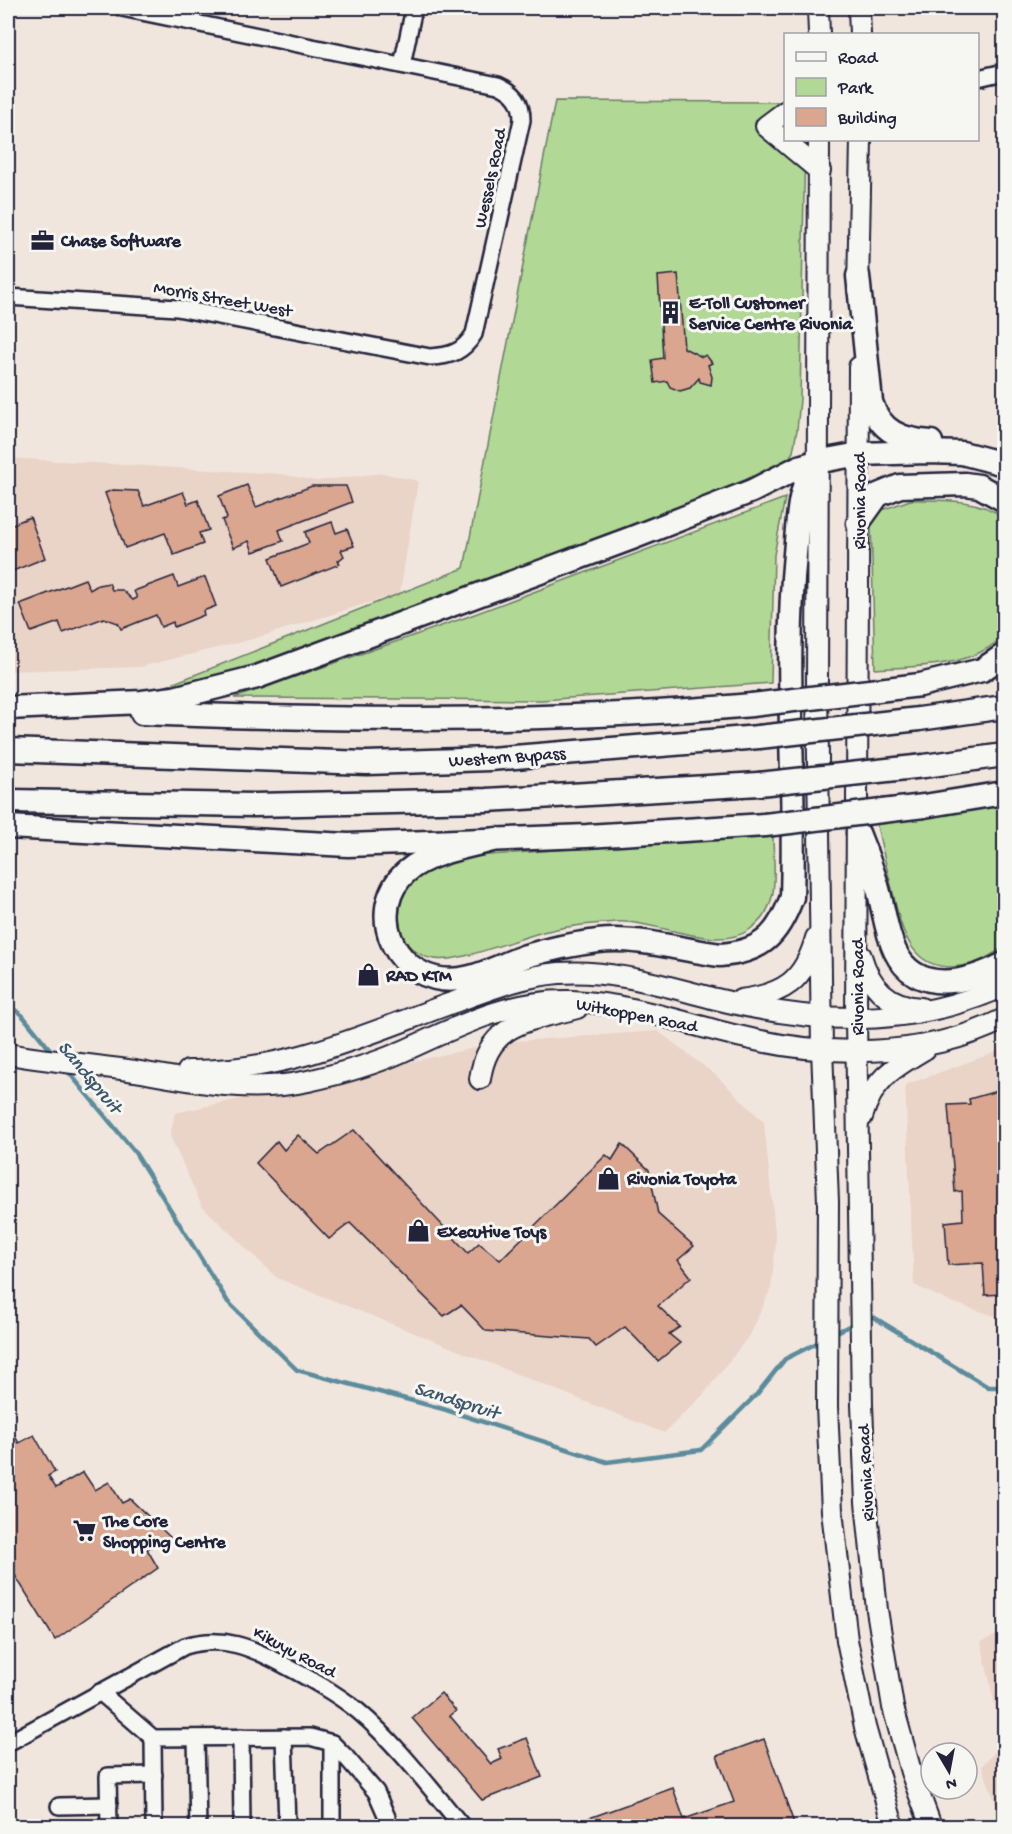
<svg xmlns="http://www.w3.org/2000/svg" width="1012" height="1834" font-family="'Gochi Hand',sans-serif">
<rect width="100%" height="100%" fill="#f1e6de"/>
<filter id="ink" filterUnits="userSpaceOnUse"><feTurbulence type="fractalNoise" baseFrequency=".0167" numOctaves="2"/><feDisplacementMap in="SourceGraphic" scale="12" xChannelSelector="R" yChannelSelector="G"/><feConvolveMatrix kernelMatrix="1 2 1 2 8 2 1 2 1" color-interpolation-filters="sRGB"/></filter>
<g filter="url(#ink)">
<g fill="#ead3c7">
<path d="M8,458L282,474L316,481L382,473L418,481L400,593L253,639L140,667L8,671Z"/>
<path d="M658,1031L718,1077L764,1122L776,1242L771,1288L751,1333L703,1395L664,1433L277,1278L202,1206L170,1136L175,1113L502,1042Z"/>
<path d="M1004,1049V1319L948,1301L914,1285L905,1085Z"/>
<path d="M1004,1632V1826L982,1766L1003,1743L981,1642Z"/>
</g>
<g fill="#b1d894" stroke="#6a7d68" stroke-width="1.5">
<path d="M555,101L785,102L786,140H805L800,400L797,430L793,452L784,465L765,477L287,657L188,686L164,687L464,568Z"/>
<path d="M785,498L774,555L771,683L542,700L234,698L464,618Z"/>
<path d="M910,500C941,500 979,498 1004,518V635C973,668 918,666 875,669L871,523L879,511Z"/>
<path d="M1004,802V947C994,953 983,961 972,964C913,979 902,935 892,889C886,866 881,844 876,821Z"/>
<path d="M773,834C773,870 783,907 749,930C715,953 654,919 616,922C594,924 573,925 552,930C520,936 463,963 434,959C418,957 402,942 397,928C394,916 398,899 398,887L448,858Z"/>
</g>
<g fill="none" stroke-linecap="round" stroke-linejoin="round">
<g stroke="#5c8c9c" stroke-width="4.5">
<path d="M8,1005L22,1015L53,1053"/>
<path d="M66,1069L134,1151L228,1302L297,1370L443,1409L607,1462L701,1450L757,1394L785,1359L821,1341"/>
<path d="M865,1317L870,1315L988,1387H1004"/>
<path d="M833,1334L855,1323"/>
</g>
</g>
<g fill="#dba690" stroke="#22223b" stroke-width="1.5">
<path d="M678,274L684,348L702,357L706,355L712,363L708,365L712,377L711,385L700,382L699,378L690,388L680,391L670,387L667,381L655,383L652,360L663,358L658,276Z"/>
<path d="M247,485L256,507L312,486H346L352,502L279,530L283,541L253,552L249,541L233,548L222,520L227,518L219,496Z"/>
<path d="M113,490L138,491L144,506L183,492L188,504L198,500L209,530L199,533L203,544L174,555L165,533L125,548L105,493Z"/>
<path d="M30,517L45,558L8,573V526Z"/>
<path d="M332,522L336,533L347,529L354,546L341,550L344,556L338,561L340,564L281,587L270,558L309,543L305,532Z"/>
<path d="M174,576L178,587L205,577L216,606L203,611L204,615L174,627L173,622L161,627L156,615L121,629L118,623L104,618L63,633L59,622L31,632L20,604L85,579L90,590L98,585L109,583L112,590H122L133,600L137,598L134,591Z"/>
<path d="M997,1091H1004V1294L985,1295L983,1263L948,1265L945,1222L963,1220L962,1191L955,1192L948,1105L970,1104L969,1099Z"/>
<path d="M354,1130L468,1253L479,1243L500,1260L606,1155L612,1160L622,1144L649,1170L658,1214L694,1246L678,1260L691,1277L658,1306L680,1327L669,1334L680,1343L658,1361L625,1327L596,1347L589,1339L486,1331L461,1305L444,1316L350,1223L329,1239L256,1163L277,1141L284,1150L298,1135L319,1154Z"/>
<path d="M10,1427L19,1443L34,1435L55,1472L48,1476L56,1488L83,1472L95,1490L109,1482L122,1503L130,1499L170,1537L147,1549L158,1568L55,1640L8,1564V1428Z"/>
<path d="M441,1693L456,1711L450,1716L491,1764L502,1759L498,1749L527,1738L542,1777L482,1800L412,1718Z"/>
<path d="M764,1739L795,1826H567L673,1788L684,1819L734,1802L717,1756Z"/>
<path d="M414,1823V1826H304Z"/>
</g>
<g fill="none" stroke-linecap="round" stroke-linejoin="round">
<defs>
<g id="minor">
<path d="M402,65L414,8"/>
<path d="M978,78L1004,72"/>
<path d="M8,297L177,308L430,357C451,356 463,352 474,334L522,120C522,101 514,92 498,85L122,8"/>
<path d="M100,1692L153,1738L310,1737L332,1743L345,1756L376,1792L387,1817"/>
<path d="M241,1737L242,1826"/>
<path d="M284,1737L287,1824"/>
<path d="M153,1738L154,1826"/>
<path d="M196,1738L198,1826"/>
<path d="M8,1743L185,1646C223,1635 251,1647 284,1665C310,1679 336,1693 358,1711C397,1744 429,1787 462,1826"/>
<path d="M59,1806L109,1805"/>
<path d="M332,1819V1743"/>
<path d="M109,1826L108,1776L154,1775"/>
</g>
<g id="major">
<path d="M818,8L819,34"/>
<path d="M859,8L860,34"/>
<path d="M786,111L766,126L820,171"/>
<path d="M819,140L817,686L822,1049L828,1202L827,1407L832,1511L847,1640L865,1727L893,1826"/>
<path d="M858,290L861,140"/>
<path d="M859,367L856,1019L862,1405L866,1502L877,1610L893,1707L911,1772L931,1826"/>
<path d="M861,956C870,987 888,1006 921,1008"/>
<path d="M741,1000C784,994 804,981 816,938"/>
<path d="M8,1054C50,1061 93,1065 135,1071C194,1081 248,1094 308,1081C339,1074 372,1065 401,1052C457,1027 509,999 572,1001C627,1003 684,1023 738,1036C824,1057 923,1060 1004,1019"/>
<path d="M188,1071C284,1072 359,1037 446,1005C483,992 520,976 559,973C612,969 665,986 716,999C816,1024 908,1029 1004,986"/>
<path d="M480,1079C488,1022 529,1021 577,1008"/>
<path d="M862,1117C873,1079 893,1068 925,1049"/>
</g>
<g id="highway">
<path d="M858,276L871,402C880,432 902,440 931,442"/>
<path d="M858,523L878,495L900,486L965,484L979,486L1004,500"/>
<path d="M920,685L982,670L1004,655"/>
<path d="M8,708L142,702L174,698L257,677L632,538L752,491L799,467L816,462L859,454L928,452L962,453L1004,464"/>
<path d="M142,713C345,721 549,723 752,705"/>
<path d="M919,719L1004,707"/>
<path d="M8,750L367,763L490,759L759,737"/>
<path d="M924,766L1004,755"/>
<path d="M8,801L254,805L486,800L759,784"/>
<path d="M924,806L1004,793"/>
<path d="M8,827L348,845L587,836L765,825"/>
<path d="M858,833C865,851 873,870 878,889C884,910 886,932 895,951C917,997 969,982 1004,964"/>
<path d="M496,839C469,847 437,851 414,866C368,896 383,965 435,978C466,986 497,966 526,956C550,949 573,944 598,941C637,936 681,950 720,955C762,952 778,935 792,897C796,782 784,668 795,554C798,522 797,489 816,462"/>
</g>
</defs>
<use href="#minor" stroke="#22223b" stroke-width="20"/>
<use href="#major" stroke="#22223b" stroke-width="24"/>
<use href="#highway" stroke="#22223b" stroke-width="27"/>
<use href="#minor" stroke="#f6f6f2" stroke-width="15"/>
<use href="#major" stroke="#f6f6f2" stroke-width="20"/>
<use href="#highway" stroke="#f6f6f2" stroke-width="22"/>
<defs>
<g id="highway-bridge">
<path d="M752,705L920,685"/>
<path d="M759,737L919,719"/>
<path d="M759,784L924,766"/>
<path d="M765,825L924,806"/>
</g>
</defs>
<use href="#highway-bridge" stroke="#22223b" stroke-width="27" stroke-linecap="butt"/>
<use href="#highway-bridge" stroke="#f6f6f2" stroke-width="22"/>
</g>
</g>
<defs>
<symbol id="office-bare" viewBox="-9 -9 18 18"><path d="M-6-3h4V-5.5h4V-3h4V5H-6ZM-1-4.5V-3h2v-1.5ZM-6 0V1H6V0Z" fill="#22223b" stroke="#f6f6f2" stroke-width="2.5" paint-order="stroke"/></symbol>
<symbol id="building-bare" viewBox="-9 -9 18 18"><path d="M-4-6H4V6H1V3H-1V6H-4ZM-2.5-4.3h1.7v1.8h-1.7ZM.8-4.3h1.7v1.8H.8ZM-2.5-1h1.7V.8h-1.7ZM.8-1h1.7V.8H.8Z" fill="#22223b" stroke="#f6f6f2" stroke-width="2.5" paint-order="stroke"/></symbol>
<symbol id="shop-bare" viewBox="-9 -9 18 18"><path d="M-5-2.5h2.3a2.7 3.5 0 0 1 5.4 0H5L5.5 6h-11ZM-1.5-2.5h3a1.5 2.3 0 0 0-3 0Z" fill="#22223b" stroke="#f6f6f2" stroke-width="2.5" paint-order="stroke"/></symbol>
<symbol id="supermarket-bare" viewBox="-9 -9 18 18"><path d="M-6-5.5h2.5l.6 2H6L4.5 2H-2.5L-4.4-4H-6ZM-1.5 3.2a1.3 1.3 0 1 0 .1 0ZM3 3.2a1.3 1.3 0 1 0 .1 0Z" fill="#22223b" stroke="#f6f6f2" stroke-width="2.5" paint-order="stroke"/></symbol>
</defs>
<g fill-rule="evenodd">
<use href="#office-bare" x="26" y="224" width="33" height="33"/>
<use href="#building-bare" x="654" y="296" width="33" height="33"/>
<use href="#shop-bare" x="352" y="958" width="33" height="33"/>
<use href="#shop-bare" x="592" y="1162" width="33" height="33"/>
<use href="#shop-bare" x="402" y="1214" width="33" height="33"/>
<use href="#supermarket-bare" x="68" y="1514" width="33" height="33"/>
</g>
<g text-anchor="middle" stroke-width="6" stroke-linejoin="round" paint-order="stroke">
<g font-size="18" fill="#22223b" stroke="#f6f6f2">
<text transform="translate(489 178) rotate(-78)" y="6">Wessels Road</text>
<text transform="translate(223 298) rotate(10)" y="6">Morris Street West</text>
<text transform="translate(859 501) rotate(-90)" y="6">Rivonia Road</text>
<text transform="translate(507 756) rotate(-4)" y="6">Western Bypass</text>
<text transform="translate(857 987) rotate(-90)" y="6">Rivonia Road</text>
<text transform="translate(637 1014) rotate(11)" y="6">Witkoppen Road</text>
<text transform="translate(865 1473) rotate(-93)" y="6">Rivonia Road</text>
<text transform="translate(295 1651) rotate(28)" y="6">Kikuyu Road</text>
</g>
<g font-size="18" font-weight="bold" fill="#22223b" stroke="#f6f6f2" text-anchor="start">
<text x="61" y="246">Chase Software</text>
<text x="689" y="308">E-Toll Customer<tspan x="689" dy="21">Service Centre Rivonia</tspan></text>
<text x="386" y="981">RAD KTM</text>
<text x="627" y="1184">Rivonia Toyota</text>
<text x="437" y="1237">Executive Toys</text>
<text x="103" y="1526">The Core<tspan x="103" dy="21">Shopping Centre</tspan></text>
</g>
<g font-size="20" font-style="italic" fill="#3f576c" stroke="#f6f6f2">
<text transform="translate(91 1076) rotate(50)" y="7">Sandspruit</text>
<text transform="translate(457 1399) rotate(17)" y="7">Sandspruit</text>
</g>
</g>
<rect width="1012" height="1834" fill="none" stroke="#f6f6f2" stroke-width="30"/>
<rect x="15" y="15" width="982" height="1804" fill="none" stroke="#22223b" stroke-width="2" filter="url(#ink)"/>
<rect x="784" y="33" width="195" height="108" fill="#f6f6f2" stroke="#a1a1a9" stroke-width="1.5"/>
<rect x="796" y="52" width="30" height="9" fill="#f6f6f2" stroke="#a1a1a9" stroke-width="1.5"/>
<text x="838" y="63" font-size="18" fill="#22223b">Road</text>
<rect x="796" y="78" width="30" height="18" fill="#b1d894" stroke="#a1a1a9" stroke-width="1.5"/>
<text x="838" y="93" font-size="18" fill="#22223b">Park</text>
<rect x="796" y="108" width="30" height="18" fill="#dba690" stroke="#a1a1a9" stroke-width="1.5"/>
<text x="838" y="123" font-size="18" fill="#22223b">Building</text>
<g transform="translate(949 1771) rotate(170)"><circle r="28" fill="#f6f6f2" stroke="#a1a1a9" stroke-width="1.5"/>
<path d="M0-4.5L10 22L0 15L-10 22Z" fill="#22223b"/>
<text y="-9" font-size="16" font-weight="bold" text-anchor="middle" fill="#22223b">N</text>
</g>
</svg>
